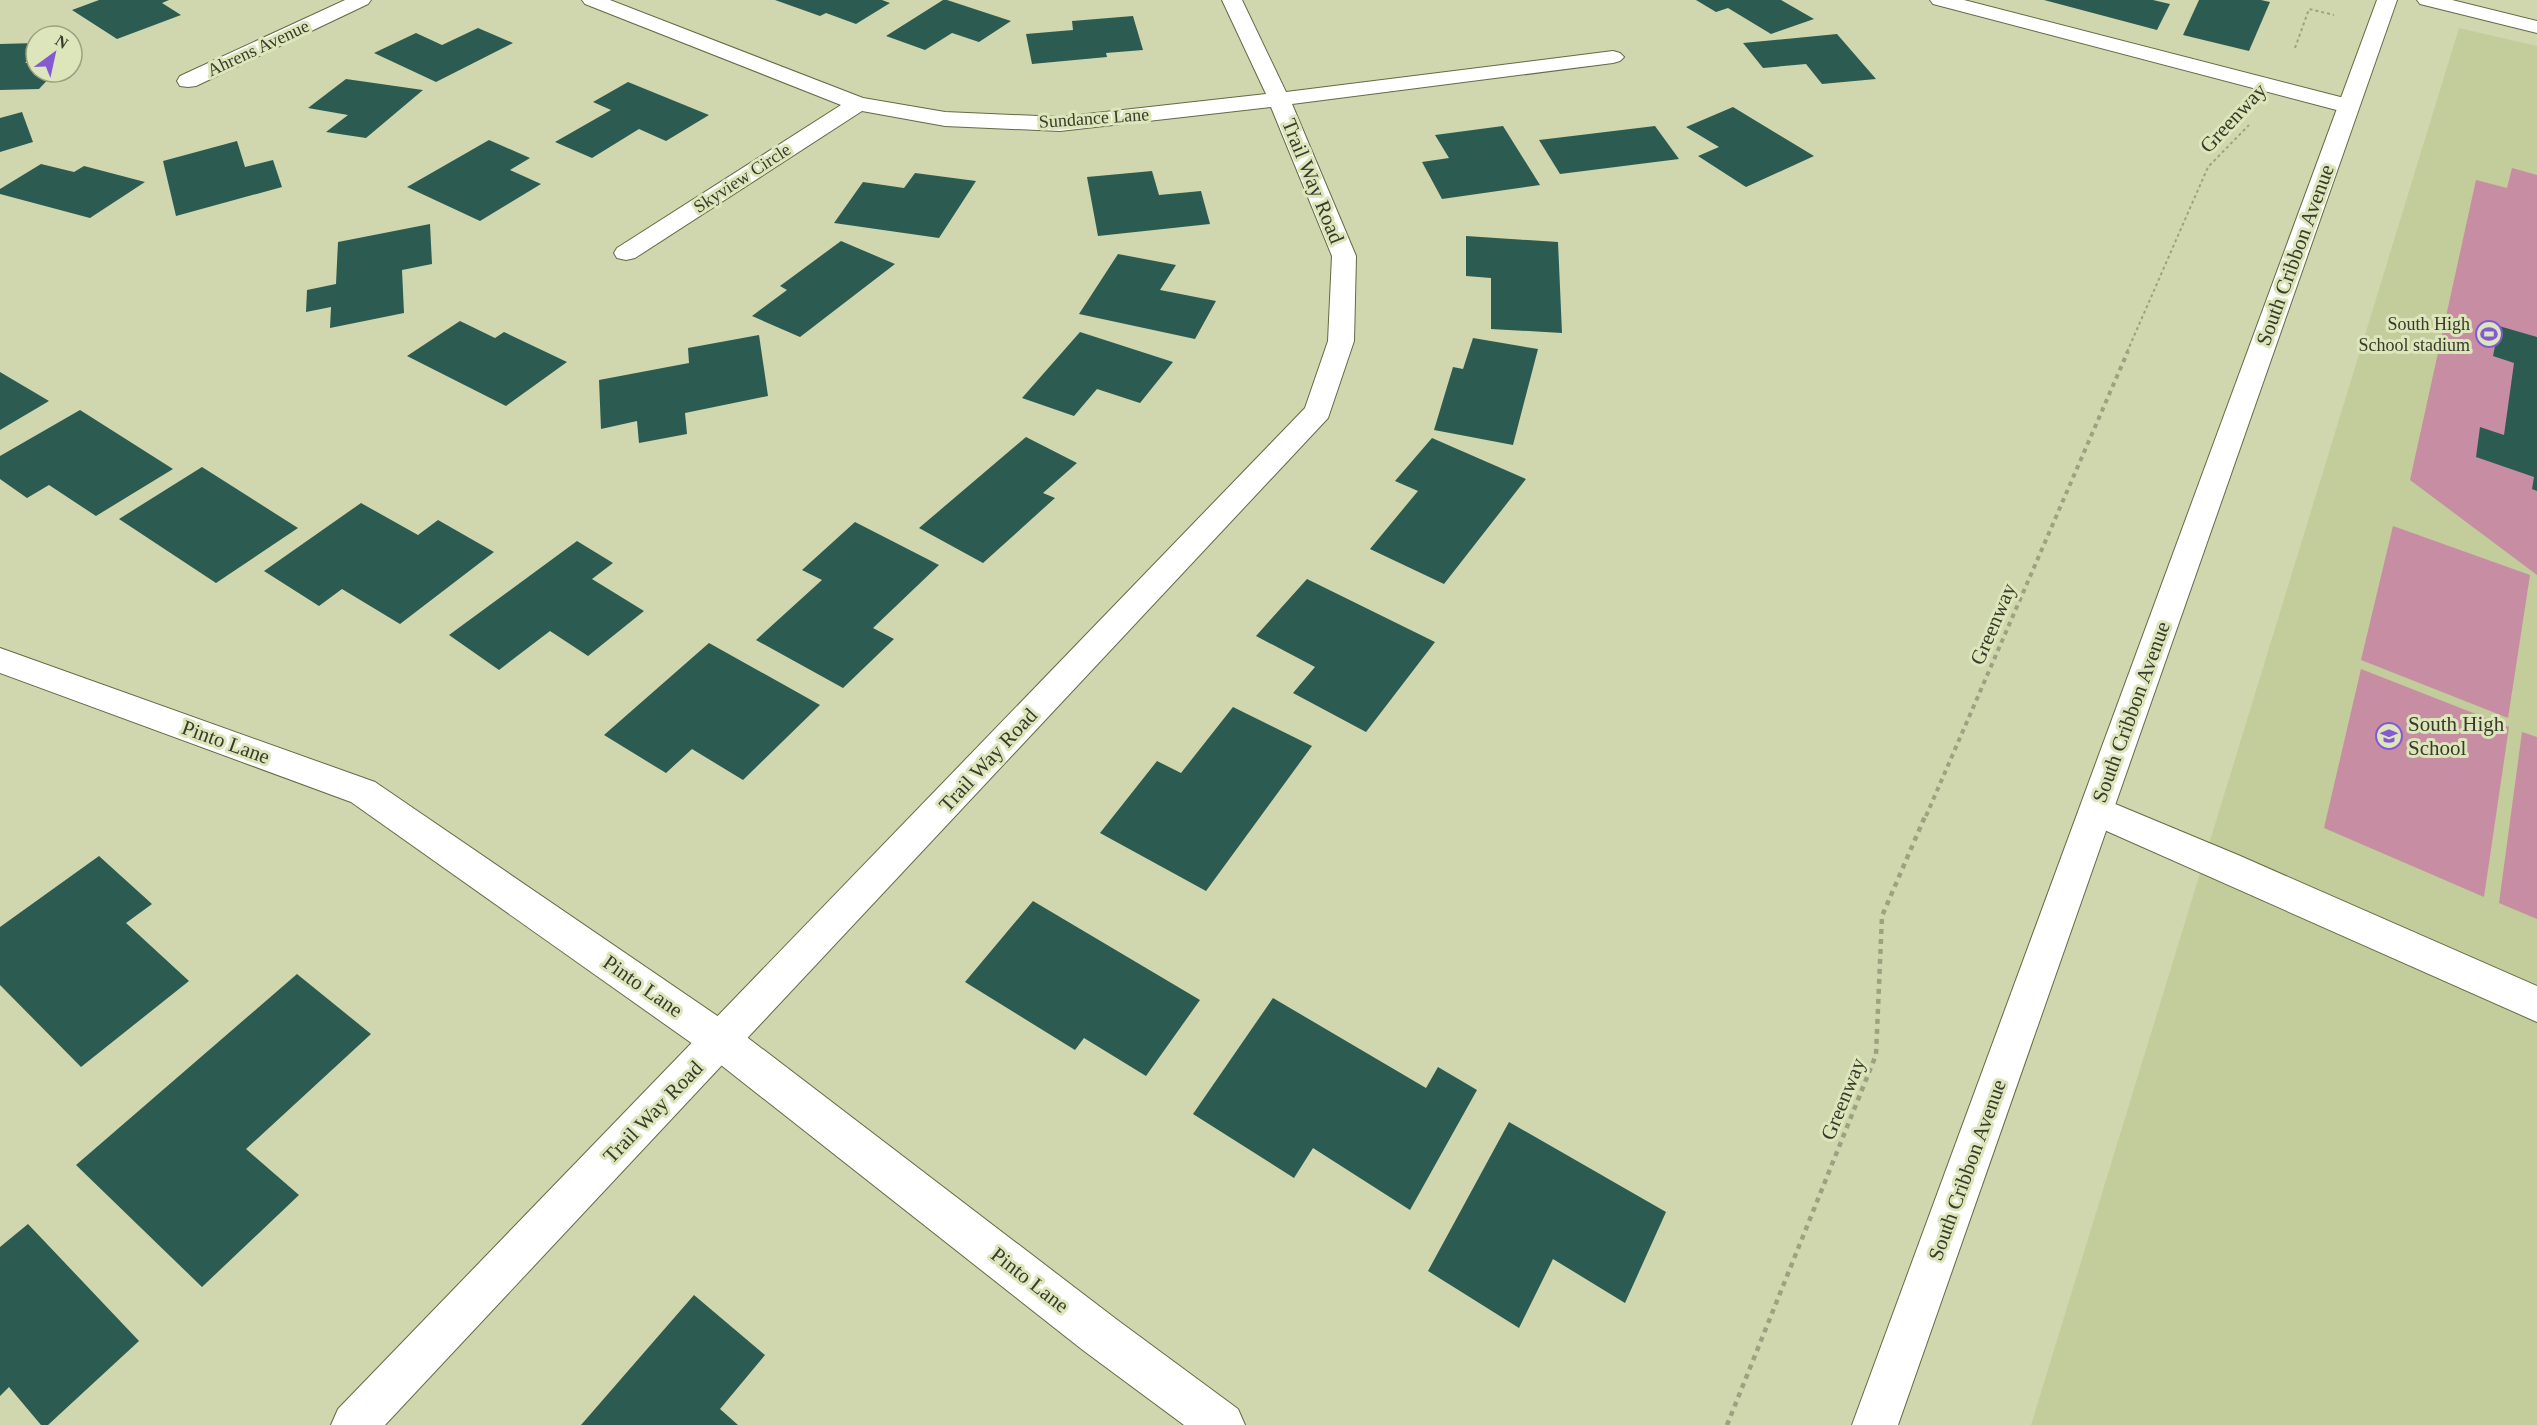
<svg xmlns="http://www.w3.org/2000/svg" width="2537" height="1425" font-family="Georgia,serif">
<rect width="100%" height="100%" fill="#d0d7ae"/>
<path fill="#c3cc9b" d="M2459,28L2537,46V1425H2031Z"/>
<g fill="#c78ea3">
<path d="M2512,168L2537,175V575L2410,480L2476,180L2507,188Z"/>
<path d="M2393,526L2530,575L2508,718L2361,660Z"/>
<path d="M2361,669L2509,727L2484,897L2324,828Z"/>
<path d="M2522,732L2537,737V919L2499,903Z"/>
</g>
<g fill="#2c5c51">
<path d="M99,0H169L162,3L181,15L117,39L72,10Z"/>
<path d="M775,0H882L890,3L856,24L826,13L820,16Z"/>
<path d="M943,0H947L1011,21L979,42L952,33L925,50L886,36Z"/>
<path d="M1696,0H1781L1814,19L1771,34L1728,8L1716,12Z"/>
<path d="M2044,0H2153L2170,4L2157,30Z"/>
<path d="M2199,0H2261L2270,2L2249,51L2183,35Z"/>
<path d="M1133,16L1143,50L1106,53L1107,57L1032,64L1026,34L1073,30L1072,21Z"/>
<path d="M478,28L513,43L436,82L374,53L416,33L442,45Z"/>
<path d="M1837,34L1876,79L1822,84L1806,64L1763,68L1743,43Z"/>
<path d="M36,43V52L25,63H36V72H55L39,89L0,90V44Z"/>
<path d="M346,79L423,90L366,138L326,132L348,115L308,108Z"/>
<path d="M628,82L709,115L666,141L639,129L592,158L555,142L611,110L593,102Z"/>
<path d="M1733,107L1814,156L1746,187L1698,156L1719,147L1686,127Z"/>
<path d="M22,112L33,142L0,152V118Z"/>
<path d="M1503,126L1540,185L1442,199L1422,162L1449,158L1435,135Z"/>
<path d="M1655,126L1679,159L1560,174L1539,140Z"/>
<path d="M489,140L530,158L510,170L541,184L480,221L407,187Z"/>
<path d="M237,141L245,167L273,160L282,187L176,216L163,161Z"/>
<path d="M41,164L74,172L84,166L145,182L90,218L0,194V189Z"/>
<path d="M1152,171L1159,195L1201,191L1210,224L1098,236L1087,177Z"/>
<path d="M915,173L976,181L939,238L834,223L863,182L904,188Z"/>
<path d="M430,224L432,264L402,270L404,313L330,328L331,307L306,312L307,290L336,284L338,242Z"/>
<path d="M1466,236L1558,242L1562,333L1491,329V278L1466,276Z"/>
<path d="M841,241L895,264L800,337L752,316L787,290L780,286Z"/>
<path d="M1118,254L1176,265L1160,290L1216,301L1195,339L1079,314Z"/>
<path d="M460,321L495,338L504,332L567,362L506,406L407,356Z"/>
<path d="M2499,326L2537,337V491L2532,489L2534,477L2476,457L2480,427L2504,435L2514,363L2493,356Z"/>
<path d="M1080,332L1173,362L1140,403L1097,389L1074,416L1022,398Z"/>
<path d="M759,335L768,396L685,413L687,434L639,443L637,421L601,429L599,380L689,363L688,348Z"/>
<path d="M1473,338L1538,349L1513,445L1434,430L1453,367L1463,369Z"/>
<path d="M0,372L49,401L0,430Z"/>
<path d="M80,410L173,469L96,516L49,485L27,498L0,479V456Z"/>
<path d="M1026,437L1077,463L1043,493L1055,498L983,563L919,528Z"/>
<path d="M1432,438L1526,479L1444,584L1370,549L1418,491L1395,481Z"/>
<path d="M202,467L298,528L216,583L119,519Z"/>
<path d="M361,503L418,535L438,520L494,552L400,624L342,589L319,606L264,571Z"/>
<path d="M855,522L939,565L873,628L894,639L843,688L756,640L822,580L802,570Z"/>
<path d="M577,541L613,563L592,579L644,611L588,656L550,631L499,670L449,635Z"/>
<path d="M1307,579L1435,642L1366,732L1293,693L1315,667L1256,636Z"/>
<path d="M709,643L820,705L743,780L692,749L666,773L604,735Z"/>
<path d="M1233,707L1312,746L1206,891L1100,833L1157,761L1181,773Z"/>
<path d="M99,856L152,904L126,923L189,981L81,1067L0,985V927Z"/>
<path d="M1033,901L1200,1000L1146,1076L1084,1038L1075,1050L965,982Z"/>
<path d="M297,974L371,1034L246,1149L299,1195L202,1287L76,1165Z"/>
<path d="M1273,998L1426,1088L1438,1067L1477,1090L1410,1210L1313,1148L1294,1178L1193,1114Z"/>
<path d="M1509,1122L1666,1212L1625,1303L1553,1259L1519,1328L1428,1271Z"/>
<path d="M28,1224L139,1341L48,1425H41L9,1387L0,1396V1247Z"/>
<path d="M694,1295L765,1355L720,1409L738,1425H581Z"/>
</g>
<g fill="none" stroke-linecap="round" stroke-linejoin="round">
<defs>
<g id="lane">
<path d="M1930,0H1964L2356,101L2359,106L2356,111L2348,113L1933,4Z"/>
<path d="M2096,796L2238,855L2537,986V1022L2084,821L2079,811L2084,801Z"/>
</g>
<g id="street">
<path d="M345,0H371L368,4L196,86L188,87L180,86L177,81L180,76Z"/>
<path d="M582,0H610L863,98L945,112L1060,117L1266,94L1222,0H1242L1286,92L1613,51L1620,53L1624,57L1620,61L1613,63L1292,104L1356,256L1354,341L1328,418L385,1425H331L338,1409L1305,408L1328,341L1332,256L1271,107L1060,131L945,126L862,111L635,258L626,260L617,258L614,253L617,248L841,105L585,4Z"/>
</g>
<g id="secondary">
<path d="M2377,0H2397L1898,1425H1852Z"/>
<path d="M2417,0H2452L2537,21V33L2420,4Z"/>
<path d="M0,648L375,782L735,1028L1116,1319L1238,1409L1245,1425H1184L1084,1351L707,1054L351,802L0,673Z"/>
</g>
</defs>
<use href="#lane" stroke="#646a45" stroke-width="2"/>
<use href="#street" stroke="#646a45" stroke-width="2"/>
<use href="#secondary" stroke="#646a45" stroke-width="2"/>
<g stroke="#9ca281" stroke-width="2" stroke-dasharray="3 3" stroke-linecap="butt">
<path d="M2295,48L2309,9L2334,15"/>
<path d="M2127,352L2208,167L2249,125"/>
</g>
<path stroke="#9ca281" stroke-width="4" stroke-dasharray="4.5 4.5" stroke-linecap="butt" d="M1926,816L2128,351"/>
<path stroke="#9ca281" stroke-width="4.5" stroke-dasharray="5 5" stroke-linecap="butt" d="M1727,1425L1876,1055L1882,916L1926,814"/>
<use href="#lane" fill="#fff" fill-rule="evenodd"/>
<use href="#street" fill="#fff" fill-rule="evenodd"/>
<use href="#secondary" fill="#fff" fill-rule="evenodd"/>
</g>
<defs>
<symbol id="stadium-ring" viewBox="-11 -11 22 22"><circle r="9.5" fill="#dde5bb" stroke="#845ad4" stroke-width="1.5"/><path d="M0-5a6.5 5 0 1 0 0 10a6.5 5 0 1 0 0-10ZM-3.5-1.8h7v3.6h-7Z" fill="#845ad4"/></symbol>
<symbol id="school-ring" viewBox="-11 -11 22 22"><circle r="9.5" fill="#dde5bb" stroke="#845ad4" stroke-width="1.5"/><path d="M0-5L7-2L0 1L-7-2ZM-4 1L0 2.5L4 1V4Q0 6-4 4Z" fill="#845ad4"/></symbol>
</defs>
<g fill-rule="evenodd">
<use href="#stadium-ring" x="2474" y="319" width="30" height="30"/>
<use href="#school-ring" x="2374" y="721" width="30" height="30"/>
</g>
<g text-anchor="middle" stroke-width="6" stroke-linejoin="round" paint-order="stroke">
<g font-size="18" fill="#383b2b" stroke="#dde5bb">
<text transform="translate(258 48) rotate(-25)" y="6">Ahrens Avenue</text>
<text transform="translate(1094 118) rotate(-4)" y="6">Sundance Lane</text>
<text transform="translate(742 178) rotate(-33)" y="6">Skyview Circle</text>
</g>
<g font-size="18" fill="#383b2b" stroke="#dde5bb" text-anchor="end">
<text x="2470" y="330">South High<tspan x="2470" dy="21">School stadium</tspan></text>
</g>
<g font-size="21" fill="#383b2b" stroke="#dde5bb">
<text transform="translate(2233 118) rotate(-47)" y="7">Greenway</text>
<text transform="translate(1313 181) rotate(68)" y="7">Trail Way Road</text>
<text transform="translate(2295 255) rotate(-70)" y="7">South Cribbon Avenue</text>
<text transform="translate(1993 624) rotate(-67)" y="7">Greenway</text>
<text transform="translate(2131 712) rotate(-70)" y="7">South Cribbon Avenue</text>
<text transform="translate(226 742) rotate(20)" y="7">Pinto Lane</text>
<text transform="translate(988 760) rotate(-47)" y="7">Trail Way Road</text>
<text transform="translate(643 986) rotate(35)" y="7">Pinto Lane</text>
<text transform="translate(1843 1099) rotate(-68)" y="7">Greenway</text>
<text transform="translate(653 1112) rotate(-46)" y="7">Trail Way Road</text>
<text transform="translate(1967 1170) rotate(-70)" y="7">South Cribbon Avenue</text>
<text transform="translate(1030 1280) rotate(38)" y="7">Pinto Lane</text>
</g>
<g font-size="21" fill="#383b2b" stroke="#dde5bb" text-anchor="start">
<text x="2408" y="731">South High<tspan x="2408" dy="24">School</tspan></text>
</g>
</g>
<g transform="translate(54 54) rotate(33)"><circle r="28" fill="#dde5bb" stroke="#9ba181" stroke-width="1.5"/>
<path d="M0-4.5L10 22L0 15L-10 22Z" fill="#845ad4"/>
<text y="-9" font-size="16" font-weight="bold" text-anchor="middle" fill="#383b2b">N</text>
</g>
</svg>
